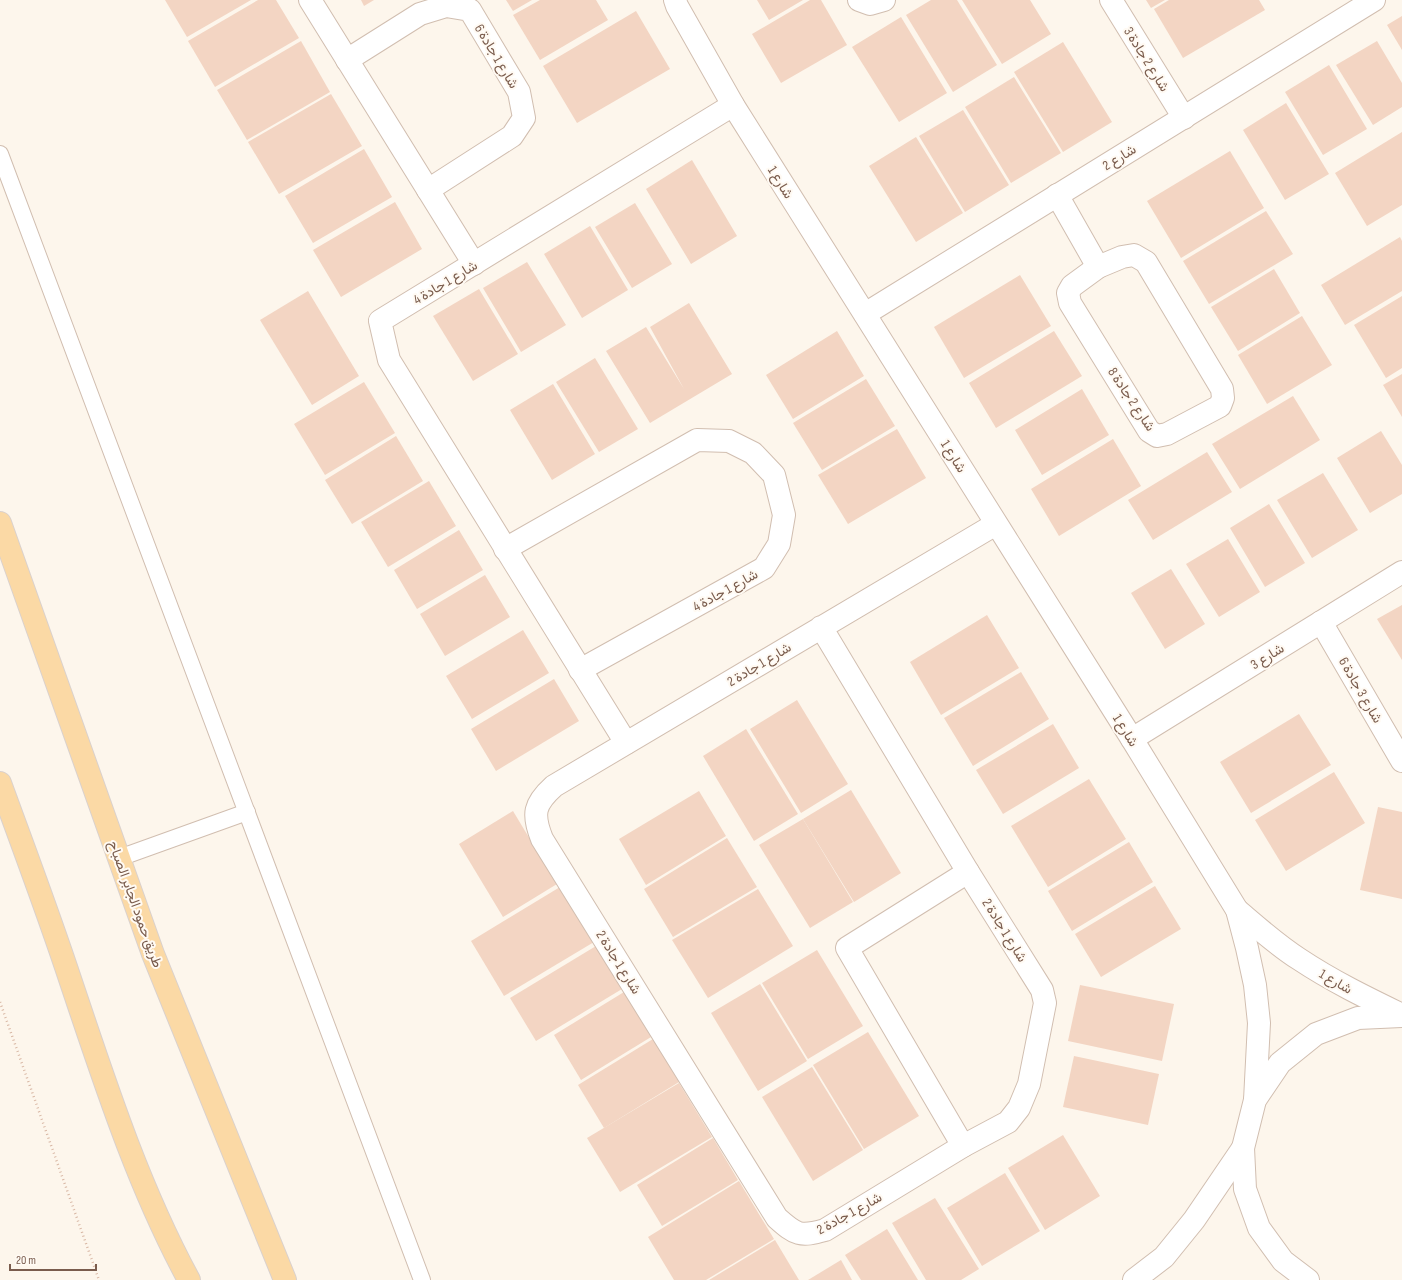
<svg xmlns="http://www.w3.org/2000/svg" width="1402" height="1280" font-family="'Sofia Sans Condensed',Vazirmatn,sans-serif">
<rect width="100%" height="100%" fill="#fdf6ec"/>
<g fill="#f3d5c3">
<path d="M165,0H251L187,37Z"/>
<path d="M258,0H276L299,38L215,87L188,41Z"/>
<path d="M361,0H374L364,6Z"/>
<path d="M506,0H532L513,11Z"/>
<path d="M540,0H596L608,20L540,60L513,15Z"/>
<path d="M757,0H803L769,20Z"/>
<path d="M810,0H821L847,45L781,83L752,34Z"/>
<path d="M931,0H957L997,65L953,92L906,15Z"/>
<path d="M962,0H1030L1051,34L1002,64Z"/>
<path d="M1146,0H1165L1151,8Z"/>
<path d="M1169,0H1259L1265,10L1183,58L1154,9Z"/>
<path d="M636,11L670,69L577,123L543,66Z"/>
<path d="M1402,16V50L1387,25Z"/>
<path d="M901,17L947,93L899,122L852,47Z"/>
<path d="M301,41L330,92L247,140L217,90Z"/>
<path d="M1377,41L1402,83V107L1373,125L1336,65Z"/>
<path d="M1063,42L1112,122L1063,152L1014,72Z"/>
<path d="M1329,65L1367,129L1323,155L1285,92Z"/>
<path d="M1014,77L1061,153L1011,183L965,107Z"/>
<path d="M331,94L362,146L279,194L248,142Z"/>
<path d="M1286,103L1329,174L1285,200L1243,130Z"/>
<path d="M963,110L1009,185L965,212L919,136Z"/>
<path d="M1402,132V205L1367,226L1335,173Z"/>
<path d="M916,137L963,213L916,242L869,166Z"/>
<path d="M364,149L392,197L313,243L285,196Z"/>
<path d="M1230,151L1264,208L1181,258L1147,201Z"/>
<path d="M692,160L737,236L691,264L646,189Z"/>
<path d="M395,202L422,249L341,297L313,250Z"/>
<path d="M635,203L672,264L632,288L595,227Z"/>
<path d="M1266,211L1293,254L1209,304L1183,261Z"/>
<path d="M590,226L628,290L582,318L544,254Z"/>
<path d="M1400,237L1402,241V291L1345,325L1321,285Z"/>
<path d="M527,262L566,325L521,352L483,288Z"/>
<path d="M1274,269L1300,313L1238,351L1211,307Z"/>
<path d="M1020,275L1051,326L964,378L934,327Z"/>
<path d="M479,289L518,354L473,381L433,316Z"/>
<path d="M308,291L359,376L312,405L260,320Z"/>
<path d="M1402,296V368L1386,378L1354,325Z"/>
<path d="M689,303L732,374L650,423L606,351L646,327L684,389L650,327Z"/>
<path d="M1302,316L1332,365L1267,404L1238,355Z"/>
<path d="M837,331L864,376L793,419L766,375Z"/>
<path d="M1054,331L1082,376L996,428L969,383Z"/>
<path d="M595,358L638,429L599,452L556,382Z"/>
<path d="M1402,374V417L1383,385Z"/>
<path d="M866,379L895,426L822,470L793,423Z"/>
<path d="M364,382L395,433L325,475L294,424Z"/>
<path d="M553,384L595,454L552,480L510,410Z"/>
<path d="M1082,389L1109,435L1042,475L1015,430Z"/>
<path d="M1293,396L1320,440L1240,489L1212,444Z"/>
<path d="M897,429L926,478L848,524L818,475Z"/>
<path d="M1381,431L1402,465V494L1370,513L1337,458Z"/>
<path d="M396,436L423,481L352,524L325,480Z"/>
<path d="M1113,439L1141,486L1059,536L1031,489Z"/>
<path d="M1207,452L1232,492L1153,540L1128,500Z"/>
<path d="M1323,473L1358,530L1312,558L1277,500Z"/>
<path d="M429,481L456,526L388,567L361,522Z"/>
<path d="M1269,504L1305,563L1265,587L1230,528Z"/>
<path d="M459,530L483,570L417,609L394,570Z"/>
<path d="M1228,539L1260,592L1219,617L1186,564Z"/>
<path d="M1171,569L1205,624L1165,649L1131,593Z"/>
<path d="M485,575L510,617L445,656L420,614Z"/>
<path d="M1402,605V660L1377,619Z"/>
<path d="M987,615L1019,668L941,715L910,662Z"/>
<path d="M523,630L549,673L472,719L446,676Z"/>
<path d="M1021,672L1049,719L973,766L944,718Z"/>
<path d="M554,679L579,721L496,771L471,729Z"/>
<path d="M797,700L848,784L801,813L750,729Z"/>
<path d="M1299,714L1331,765L1251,813L1220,762Z"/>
<path d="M1053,724L1079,768L1003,814L976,770Z"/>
<path d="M746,729L798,814L754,841L703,756Z"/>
<path d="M1334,772L1365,823L1286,871L1255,820Z"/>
<path d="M1089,779L1126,839L1048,887L1011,826Z"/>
<path d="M851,790L901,873L854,902L803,819Z"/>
<path d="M699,791L726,836L646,885L619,839Z"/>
<path d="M1378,807L1402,812V899L1360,890Z"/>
<path d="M513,811L557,884L503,917L459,844Z"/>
<path d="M803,819L853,902L810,928L759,845Z"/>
<path d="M727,838L757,887L673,937L644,889Z"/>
<path d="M1129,842L1153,882L1072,931L1048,891Z"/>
<path d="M1155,886L1181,929L1101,977L1075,934Z"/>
<path d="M560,887L594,942L504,996L471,941Z"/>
<path d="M758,889L793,946L708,998L672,940Z"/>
<path d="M596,946L622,989L536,1041L510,998Z"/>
<path d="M817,950L863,1026L808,1059L762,983Z"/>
<path d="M760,984L807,1061L758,1091L711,1013Z"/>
<path d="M1080,985L1174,1004L1162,1061L1068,1041Z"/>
<path d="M624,992L651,1037L581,1080L554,1035Z"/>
<path d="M868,1032L919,1116L864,1149L813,1065Z"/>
<path d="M653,1039L679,1082L604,1128L578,1085Z"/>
<path d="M1074,1056L1159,1074L1148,1125L1063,1107Z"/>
<path d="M812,1067L863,1150L813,1181L762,1097Z"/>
<path d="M679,1083L712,1137L620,1192L587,1138Z"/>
<path d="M1063,1135L1100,1196L1045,1230L1008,1168Z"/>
<path d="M713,1138L738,1180L662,1226L637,1185Z"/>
<path d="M1005,1173L1040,1231L982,1266L947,1208Z"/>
<path d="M739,1181L774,1239L706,1280H674L648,1237Z"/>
<path d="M935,1198L979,1269L961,1280H926L892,1223Z"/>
<path d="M887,1229L918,1280H861L845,1255Z"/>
<path d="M775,1240L799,1280H709Z"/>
<path d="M841,1260L852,1280H808Z"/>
</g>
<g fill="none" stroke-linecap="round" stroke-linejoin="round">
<defs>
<g id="service">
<path d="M0,154L422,1280"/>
<path d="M119,858L247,812"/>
</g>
<g id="minor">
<path d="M310,0L474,264"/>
<path d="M675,0L677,6L733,105L1132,739L1237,910L1247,948L1255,985L1259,1023L1255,1100"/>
<path d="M859,0L870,4L884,0"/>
<path d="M1111,0L1184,118"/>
<path d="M347,60L420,14L446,6L470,10L519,92L524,118L512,136L428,190"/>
<path d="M1057,195L1098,267"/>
<path d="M1134,255L1146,262L1222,389L1223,398L1220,406L1167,434L1157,436L1149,431L1070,303L1068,293L1072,286L1098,267L1122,257Z"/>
<path d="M865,314L1374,0"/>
<path d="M505,549L697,440L729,441L753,453L774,475L784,515L779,544L764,568L580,670"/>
<path d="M1321,622L1402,761"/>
<path d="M821,627L968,872L1042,990L1045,1003L1029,1084L1019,1108L1008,1122L963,1146L825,1230C800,1237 796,1235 777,1218L542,839C532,814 534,804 554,786L996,524"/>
<path d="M1132,739L1402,572"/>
<path d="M626,743L389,360L380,321L733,105"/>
<path d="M1237,910C1257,927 1277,945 1299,959C1332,981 1367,998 1402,1015"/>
<path d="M963,1146L847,948L968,872"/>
</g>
<g id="tertiary">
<path d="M1134,1280L1164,1257L1194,1220L1243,1148"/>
<path d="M1308,1280L1283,1261L1259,1228L1245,1189L1243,1148L1255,1100L1280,1063L1316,1034L1358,1018L1402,1016"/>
</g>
<g id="primary">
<path d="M0,523L153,954L285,1280"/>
<path d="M0,783C24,849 49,915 71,982C105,1083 138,1186 189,1280"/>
</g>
</defs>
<use href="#service" stroke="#d1beb0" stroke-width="18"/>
<use href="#minor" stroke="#d1beb0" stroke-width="24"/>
<use href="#tertiary" stroke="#d1beb0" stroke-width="24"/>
<use href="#primary" stroke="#dad1cd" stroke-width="24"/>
<path stroke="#d9b8a5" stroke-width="2.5" stroke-dasharray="1 3" stroke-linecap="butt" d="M0,1002L99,1280"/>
<use href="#service" stroke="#fff" stroke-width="16"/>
<use href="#minor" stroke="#fff" stroke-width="22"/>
<use href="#tertiary" stroke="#fff" stroke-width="22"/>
<use href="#primary" stroke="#fbd9a5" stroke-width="22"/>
</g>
<g text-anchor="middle" stroke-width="4" stroke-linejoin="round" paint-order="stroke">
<g font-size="14" fill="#7a5c4d" stroke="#fffaf3">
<text transform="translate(497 56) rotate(59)" y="5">شارع 1 جادة 6</text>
<text transform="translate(1147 59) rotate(58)" y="5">شارع 2 جادة 3</text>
<text transform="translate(1119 157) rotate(-32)" y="5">شارع 2</text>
<text transform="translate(781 182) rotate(58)" y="5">شارع 1</text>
<text transform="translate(445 282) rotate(-31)" y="5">شارع 1 جادة 4</text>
<text transform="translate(1132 399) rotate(56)" y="5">شارع 2 جادة 8</text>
<text transform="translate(954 456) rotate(58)" y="5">شارع 1</text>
<text transform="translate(725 590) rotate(-29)" y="5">شارع 1 جادة 4</text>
<text transform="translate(1267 656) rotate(-32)" y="5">شارع 3</text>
<text transform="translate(759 664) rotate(-31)" y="5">شارع 1 جادة 2</text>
<text transform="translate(1361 690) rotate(60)" y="5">شارع 3 جادة 6</text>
<text transform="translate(1126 730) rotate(58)" y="5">شارع 1</text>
<text transform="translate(136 904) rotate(70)" y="5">طريق حمود الجابر الصباح</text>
<text transform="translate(1005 930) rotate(58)" y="5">شارع 1 جادة 2</text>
<text transform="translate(619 962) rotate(58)" y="5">شارع 1 جادة 2</text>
<text transform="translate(1336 981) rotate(30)" y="5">شارع 1</text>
<text transform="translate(849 1213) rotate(-29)" y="5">شارع 1 جادة 2</text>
</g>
</g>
<path d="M10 1264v6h86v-6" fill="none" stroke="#7a5c4d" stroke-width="2"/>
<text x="16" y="1264" font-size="12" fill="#7a5c4d" stroke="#fffaf3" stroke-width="3" paint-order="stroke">20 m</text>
</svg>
